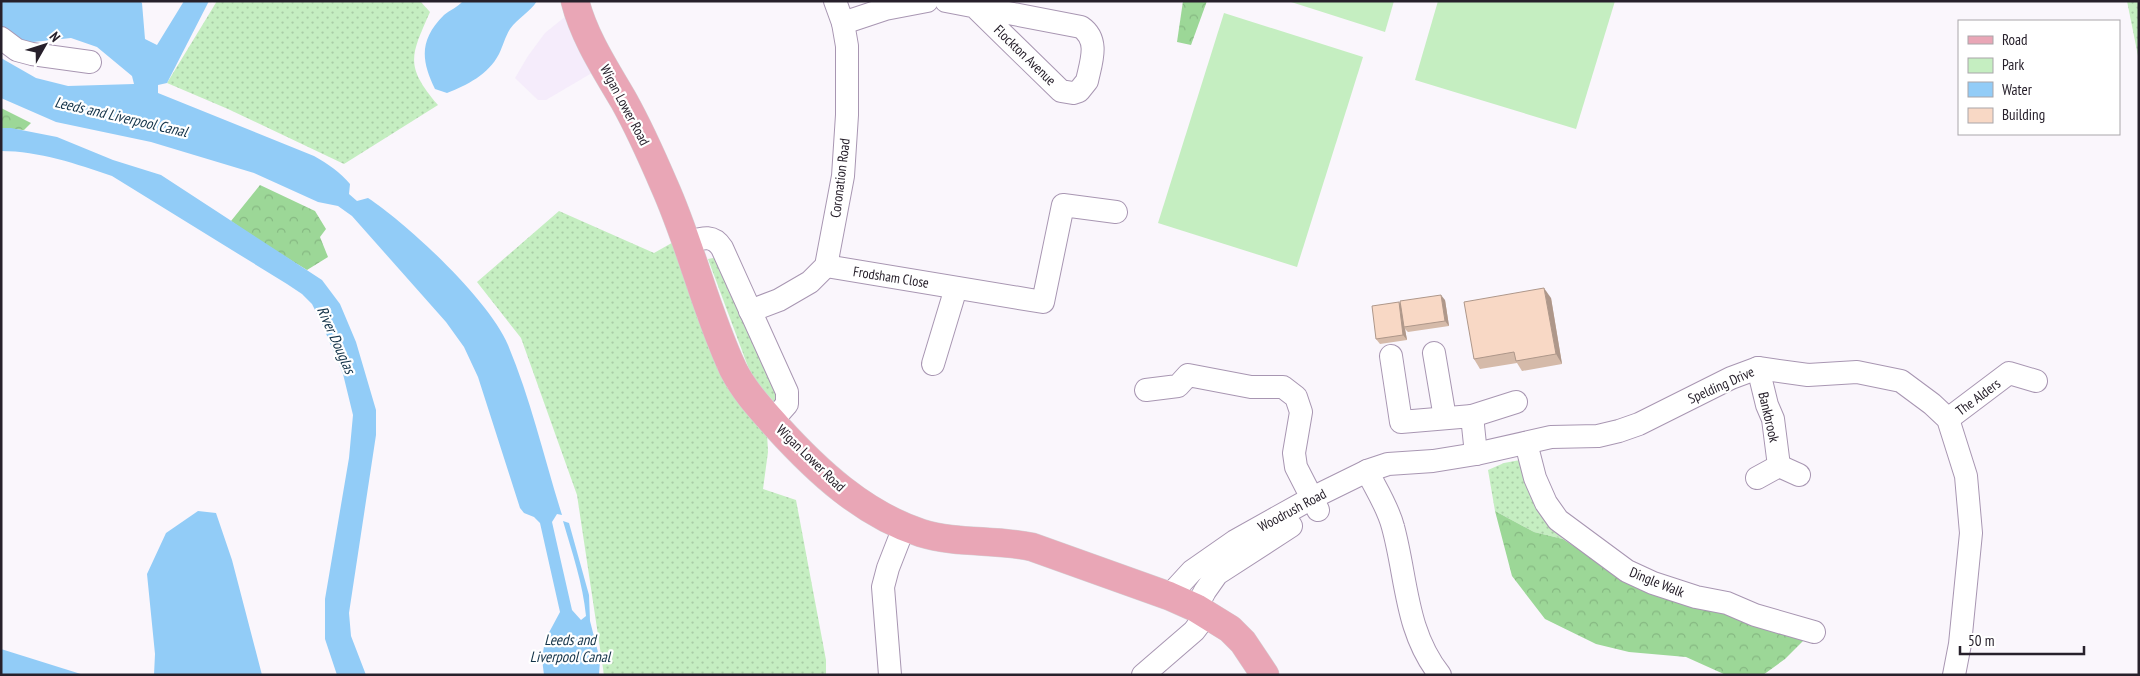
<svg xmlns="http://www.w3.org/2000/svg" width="2140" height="676" font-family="'PT Sans Narrow',sans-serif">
<defs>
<pattern id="grass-dots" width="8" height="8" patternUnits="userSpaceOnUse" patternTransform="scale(1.25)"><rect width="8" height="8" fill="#c5eec1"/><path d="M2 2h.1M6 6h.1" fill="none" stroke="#a9cca6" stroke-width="1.8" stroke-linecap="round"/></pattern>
<pattern id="forest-crowns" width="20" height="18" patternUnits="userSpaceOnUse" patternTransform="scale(1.25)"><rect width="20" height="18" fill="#9cd797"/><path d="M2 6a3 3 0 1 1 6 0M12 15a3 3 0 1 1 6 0" fill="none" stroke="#86b882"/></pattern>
</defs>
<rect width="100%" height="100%" fill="#faf6fc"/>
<path fill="#f5ecfb" d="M566,16L597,70L546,100H538L515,78L528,56L545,33Z"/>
<g fill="url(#grass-dots)">
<path d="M217,1H420L430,12C410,57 405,66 438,105L344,164L228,109L167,83Z"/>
<path d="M2127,1H2139V61Z"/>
<path d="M559,211L654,253L677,240L767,433L768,452L763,489L796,500L826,660V675H604L577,495L521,338L477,282Z"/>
<path d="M713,258L719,260L778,386L776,404L755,381L747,364L708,259Z"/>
<path d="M1520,460L1555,530L1563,539L1534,532L1495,511L1488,470L1504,463Z"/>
</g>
<g fill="url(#forest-crowns)">
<path d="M1183,1H1207L1191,45L1177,42Z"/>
<path d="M1,108L31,123L24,130L1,128Z"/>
<path d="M260,185L315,211L326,229L320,237L328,257L307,270L256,239L231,221Z"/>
<path d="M1495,511L1534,532L1563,539L1613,572L1806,638L1785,659L1763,675H1726L1686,657L1629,652L1596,644L1545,619L1512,576Z"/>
</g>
<g fill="#c5eec1">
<path d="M1288,1H1394L1385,32Z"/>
<path d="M1438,1H1615L1576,129L1415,80Z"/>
<path d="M1224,13L1363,57L1297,267L1158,223Z"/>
</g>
<g fill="#92ccf7">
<path d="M1,1H140L142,3L145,39L157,45L184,1H209L167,83L158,85V93L314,156C328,164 340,172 350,184L349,194L357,201L368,198C409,225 489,300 508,345C531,400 544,458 562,515L557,514L552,522L572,610L581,620L586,616C583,584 572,552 563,521L569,523L589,595L590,621L600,660L599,675H544L542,659L545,640L560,612L540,523L534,517L524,513L520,508L478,377L464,347L446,322L352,216L338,206L318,202L254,173L151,142L56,122L1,98V58L36,78L68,86L134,84L132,76L97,47L71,38L14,44L1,30Z"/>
<path d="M463,1H537C530,12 518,18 510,29C505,37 503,46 499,54C488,75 467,85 447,93L435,89C421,60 419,40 444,15C450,10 458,7 463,1Z"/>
<path d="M1,128H11L57,137L113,160L161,175L322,280L340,304L356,342L376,410V435L349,613L351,636L366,675H337L325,639V599L349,458L353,415L343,374L322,324L312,304L302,294L287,284L112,176C77,164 39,151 1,151Z"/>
<path d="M198,511L216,513L232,560L262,675H154L155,654L147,574L166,533Z"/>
<path d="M1,649L84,675H1Z"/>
</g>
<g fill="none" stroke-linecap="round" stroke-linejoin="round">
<defs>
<g id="minor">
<path d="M946,1L1081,27C1100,40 1091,62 1087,81L1079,91L1073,93L1061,91L976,8"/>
<path d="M843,23L885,9L927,1"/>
<path d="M1,38L17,50L32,54L90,62"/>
<path d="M688,242C702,238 713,234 722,248L787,392V404L772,421"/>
<path d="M826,266L1043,302L1063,205L1116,212"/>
<path d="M750,311L779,300L810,282L826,266L843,176L847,115V46L843,23L835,1"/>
<path d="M1434,353L1445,418"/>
<path d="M1391,356L1401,422L1472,416L1476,454"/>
<path d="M933,364L956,288"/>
<path d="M1146,390L1178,386L1188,375L1251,387H1283L1296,397L1301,412L1294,453L1296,467L1318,510"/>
<path d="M1472,416L1516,402"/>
<path d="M1948,419L2009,373L2036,381"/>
<path d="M1526,443L1535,478L1546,503L1558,520L1627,571L1653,583L1696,597L1727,603L1755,615L1814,632"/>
<path d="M1779,466L1799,475"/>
<path d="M1367,471C1376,489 1388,507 1393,527C1407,578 1405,631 1440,675"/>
<path d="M1757,478L1779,466L1773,419L1767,405L1758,368"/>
<path d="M1169,596L1192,571L1235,541L1312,498L1367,471L1388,464L1433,461L1476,454L1551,437L1598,436L1619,431L1639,424L1731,378L1758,368L1808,375L1857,372L1901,381L1932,404L1948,419L1966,476L1971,533L1960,644L1954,675"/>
<path d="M1196,608L1205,591L1217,574L1291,526"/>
<path d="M890,675L883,587L888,568L904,527"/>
<path d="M1143,675L1194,631L1207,614"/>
</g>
<path id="major" d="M575,1C584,37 606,70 624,101C639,128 652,157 664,185C691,245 705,309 733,369C744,391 761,409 777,427C817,471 863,514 921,533C957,544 996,539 1032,547L1169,596L1196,608L1230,629L1243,642L1265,675"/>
</defs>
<use href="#minor" stroke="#a896b2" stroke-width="24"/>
<use href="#major" stroke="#d4d2d5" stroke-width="29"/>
<use href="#minor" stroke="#fff" stroke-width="22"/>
<use href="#major" stroke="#e9a6b6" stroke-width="28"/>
</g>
<g fill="#d5baa9">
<path d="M1551,298L1562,364L1522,371L1517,363L1480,369L1474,359Z"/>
<path d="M1445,300L1449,326L1408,332L1405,329L1407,340L1380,344L1376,339L1400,304Z"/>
</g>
<g fill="#ae978a">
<path d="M1544,288L1551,298L1562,364L1556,354Z"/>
<path d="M1441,295L1445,300L1449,326L1445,321Z"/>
<path d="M1399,302L1402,307L1404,327L1405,329L1407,340L1403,335Z"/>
</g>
<g fill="#f8d8c5" stroke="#ae978a">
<path d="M1544,288L1556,354L1516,361L1514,352L1474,359L1464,302Z"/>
<path d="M1441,295L1445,321L1404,327L1400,301Z"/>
<path d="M1399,302L1403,335L1376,339L1372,306Z"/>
</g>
<g text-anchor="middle" stroke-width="4.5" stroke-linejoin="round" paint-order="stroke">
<g font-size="14" fill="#27202b" stroke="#fff">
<text transform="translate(1025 55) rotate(44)" y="5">Flockton Avenue</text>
<text transform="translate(625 105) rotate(62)" y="5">Wigan Lower Road</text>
<text transform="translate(840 178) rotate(-83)" y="5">Coronation Road</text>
<text transform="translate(891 277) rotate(9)" y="5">Frodsham Close</text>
<text transform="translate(1721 385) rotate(-24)" y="5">Spelding Drive</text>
<text transform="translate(1978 397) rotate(-37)" y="5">The Alders</text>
<text transform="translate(1769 417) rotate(77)" y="5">Bankbrook</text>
<text transform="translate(811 458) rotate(44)" y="5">Wigan Lower Road</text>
<text transform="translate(1292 510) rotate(-28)" y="5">Woodrush Road</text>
<text transform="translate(1657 582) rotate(22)" y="5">Dingle Walk</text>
</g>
<g font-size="15" font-style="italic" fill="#123248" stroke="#fff">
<text transform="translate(121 117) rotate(13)" y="5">Leeds and Liverpool Canal</text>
<text transform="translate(336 340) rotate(66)" y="5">River Douglas</text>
<text x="570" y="645">Leeds and<tspan x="570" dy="17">Liverpool Canal</tspan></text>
</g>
</g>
<rect width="2140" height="676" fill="none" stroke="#27202b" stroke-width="5"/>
<rect x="1958" y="20" width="162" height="115" fill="#ffffff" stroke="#a9a6aa"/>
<rect x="1968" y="36" width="25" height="8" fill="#e9a6b6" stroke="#a9a6aa"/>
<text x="2002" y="45" font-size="15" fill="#27202b">Road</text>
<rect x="1968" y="58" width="25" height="15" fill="#c5eec1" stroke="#a9a6aa"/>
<text x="2002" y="70" font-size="15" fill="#27202b">Park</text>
<rect x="1968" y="82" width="25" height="15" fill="#92ccf7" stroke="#a9a6aa"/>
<text x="2002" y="95" font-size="15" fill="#27202b">Water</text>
<rect x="1968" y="108" width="25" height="15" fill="#f8d8c5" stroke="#a9a6aa"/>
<text x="2002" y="120" font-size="15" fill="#27202b">Building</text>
<g transform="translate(45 45) rotate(51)" stroke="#ffffff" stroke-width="4" paint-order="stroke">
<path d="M0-4L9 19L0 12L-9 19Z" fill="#27202b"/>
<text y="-8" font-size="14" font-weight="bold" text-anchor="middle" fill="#27202b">N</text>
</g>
<path d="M1960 646v8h124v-8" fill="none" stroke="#27202b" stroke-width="2.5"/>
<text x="1968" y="646" font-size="15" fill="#27202b" stroke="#ffffff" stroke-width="4" paint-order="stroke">50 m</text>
</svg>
